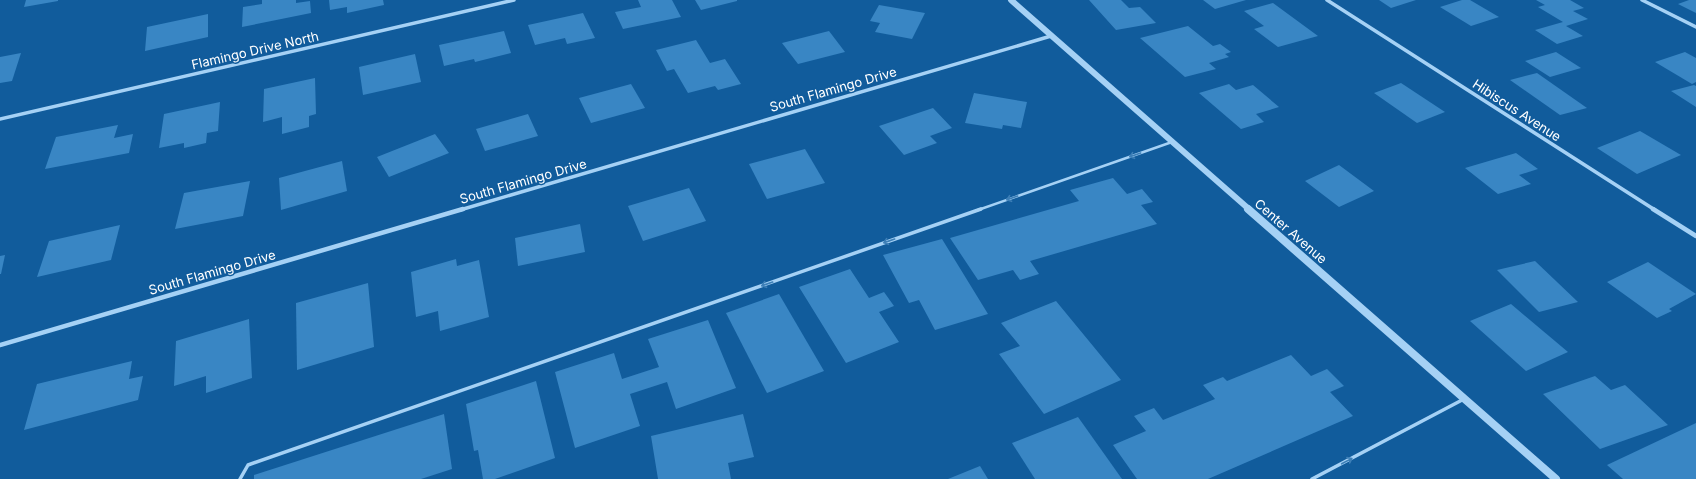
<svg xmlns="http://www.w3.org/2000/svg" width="1696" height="479" font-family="Inter,sans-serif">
<rect width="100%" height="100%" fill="#115c9c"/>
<g fill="#3986c4">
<path d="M26,0H58V1L24,7Z"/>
<path d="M262,0H296V3L310,1L311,13L242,27L243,7L262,4Z"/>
<path d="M329,0H383L384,5L347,13V7L330,10Z"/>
<path d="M638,0H672L681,17L623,29L615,12L641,7Z"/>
<path d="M695,0H737V1L701,10Z"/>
<path d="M1089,0H1121L1129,8L1140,7L1156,23L1116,30Z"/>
<path d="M1203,0H1246L1215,9Z"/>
<path d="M1379,0H1416L1391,8Z"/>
<path d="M1462,0H1470L1499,17L1471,26L1440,7Z"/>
<path d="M1536,0H1570L1584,8L1573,11L1588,19L1566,26L1583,36L1557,44L1535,30L1563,22L1538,7L1545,5Z"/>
<path d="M1689,0H1696V13L1678,4Z"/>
<path d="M1273,3L1318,36L1278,47L1254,29L1264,26L1244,11Z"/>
<path d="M879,5L925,13L912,39L875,32L880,23L870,21Z"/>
<path d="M583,13L595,38L567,44L565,38L535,45L528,25Z"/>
<path d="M208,14V37L145,51L147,27Z"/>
<path d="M1188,26L1213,46L1220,44L1231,52L1225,54L1229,57L1209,63L1216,69L1185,77L1140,38Z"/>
<path d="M504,31L511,53L475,62L474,59L444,66L439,45Z"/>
<path d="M829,31L845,52L798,64L782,43Z"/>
<path d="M696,40L710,63L725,59L741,84L718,90L715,86L688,93L674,69L667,71L656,50Z"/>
<path d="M1556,52L1581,68L1550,77L1525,61Z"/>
<path d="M1685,52L1696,58V82L1692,84L1655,62Z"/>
<path d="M21,53L12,81L0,83V57Z"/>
<path d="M415,54L421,82L363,95L359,67Z"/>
<path d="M1537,73L1587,108L1560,115L1510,80Z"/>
<path d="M315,78L316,114L309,116V127L282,134V117L263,122L264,89Z"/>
<path d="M1401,83L1445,112L1417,123L1374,93Z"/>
<path d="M631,84L645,108L591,123L579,98Z"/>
<path d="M1229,84L1236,90L1253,85L1279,107L1256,114L1264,122L1241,129L1199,93Z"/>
<path d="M1694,85L1696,86V107L1671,91Z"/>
<path d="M974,93L1027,102L1021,128L1003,125L1002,129L965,123Z"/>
<path d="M220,102L218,131L207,133L206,143L184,148V143L159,148L164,114Z"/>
<path d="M933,108L952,128L930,136L937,143L904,155L879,126Z"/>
<path d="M528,114L538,136L485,151L476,129Z"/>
<path d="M118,125L114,138L133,134L129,153L45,169L56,137Z"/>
<path d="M1640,131L1681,155L1637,174L1597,148Z"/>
<path d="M435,134L449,153L389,177L377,157Z"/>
<path d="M805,149L825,183L767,199L749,164Z"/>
<path d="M1516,153L1538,169L1519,175L1531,184L1498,194L1465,168Z"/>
<path d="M342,161L347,191L281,210L279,178Z"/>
<path d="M1339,165L1374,191L1339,207L1305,181Z"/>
<path d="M1113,178L1127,194L1142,189L1153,202L1141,205L1157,224L1030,261L1039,274L1020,280L1013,270L978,280L950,238L1079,201L1070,190Z"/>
<path d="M250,181L243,216L175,229L184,193Z"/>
<path d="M689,188L706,221L643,241L628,206Z"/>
<path d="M580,224L585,252L518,266L515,238Z"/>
<path d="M120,225L111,260L37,277L49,241Z"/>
<path d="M942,239L988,314L935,330L919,300L909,303L883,255Z"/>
<path d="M5,255L1,274H0V256Z"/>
<path d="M456,259L457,266L479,260L489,317L440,331L438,311L416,317L411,272Z"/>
<path d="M1535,261L1578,302L1539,312L1497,270Z"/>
<path d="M1648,262L1696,294L1669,309L1672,311L1657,318L1607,282Z"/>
<path d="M850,269L869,298L884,292L894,306L879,312L899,342L846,363L799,287Z"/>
<path d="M368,283L374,347L297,370L296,303Z"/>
<path d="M779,294L824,371L767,393L726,313Z"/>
<path d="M1056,301L1121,380L1044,414L999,354L1020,346L1001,323Z"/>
<path d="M1511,304L1568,352L1526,371L1470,321Z"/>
<path d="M249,319L252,378L206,393V376L174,386L176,341Z"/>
<path d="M708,320L736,388L676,409L667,382L630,394L640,426L575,448L555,372L614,353L622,379L659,367L648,339Z"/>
<path d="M1291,355L1311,376L1327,369L1344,386L1330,392L1353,416L1208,479H1137L1113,445L1146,431L1134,416L1154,408L1163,420L1215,399L1203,385L1223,377L1227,381Z"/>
<path d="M132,361L129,379L143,376L138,400L24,430L37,384Z"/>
<path d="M1595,376L1611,390L1625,385L1668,425L1600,449L1543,394Z"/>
<path d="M536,381L555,458L495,479H483L478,450L474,451L466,404Z"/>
<path d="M444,414L452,469L421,479H254V475Z"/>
<path d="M743,414L754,457L728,463L731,479H658L651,436Z"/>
<path d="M1078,417L1122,479H1035L1012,443Z"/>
<path d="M1696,423V479H1623L1607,465Z"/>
<path d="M980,466L988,479H948Z"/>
</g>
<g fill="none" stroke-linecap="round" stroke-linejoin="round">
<path stroke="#a5d1f5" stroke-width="2.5" d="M978,210L1172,142"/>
<g stroke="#a5d1f5" stroke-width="3.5">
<path d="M240,479L248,465L981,209"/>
<path d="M1312,479L1464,399"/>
</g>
<g stroke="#a5d1f5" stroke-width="3.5">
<path d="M1327,0L1655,210"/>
<path d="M1642,0L1696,27"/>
<path d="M0,119L514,0"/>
<path d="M460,210L1051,36"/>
</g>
<g stroke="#a5d1f5" stroke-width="4.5">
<path d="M1653,209L1696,236"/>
<path d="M0,345L463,209"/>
</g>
<path stroke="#a5d1f5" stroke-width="6" d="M1011,0L1250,210"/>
<path stroke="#a5d1f5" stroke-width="8" d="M1248,209L1556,479"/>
</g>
<defs><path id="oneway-shaft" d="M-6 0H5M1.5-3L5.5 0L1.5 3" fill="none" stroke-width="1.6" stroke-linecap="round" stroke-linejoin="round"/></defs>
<g stroke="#3d7fb7">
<use href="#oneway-shaft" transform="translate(1135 155) rotate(161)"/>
<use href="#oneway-shaft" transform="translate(1012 198) rotate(161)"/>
<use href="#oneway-shaft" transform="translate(889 241) rotate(161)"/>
<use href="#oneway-shaft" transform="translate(767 284) rotate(161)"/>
<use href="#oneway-shaft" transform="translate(1347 461) rotate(-28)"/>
</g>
<g text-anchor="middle" stroke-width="3" stroke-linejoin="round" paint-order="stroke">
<g font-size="13" fill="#fff" stroke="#115c9c">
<text transform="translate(255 50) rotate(-13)" y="5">Flamingo Drive North</text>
<text transform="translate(833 89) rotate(-16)" y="5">South Flamingo Drive</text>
<text transform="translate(1517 110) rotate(33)" y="5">Hibiscus Avenue</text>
<text transform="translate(523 181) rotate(-16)" y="5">South Flamingo Drive</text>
<text transform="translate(1291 231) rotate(41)" y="5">Center Avenue</text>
<text transform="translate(212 272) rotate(-16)" y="5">South Flamingo Drive</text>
</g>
</g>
</svg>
